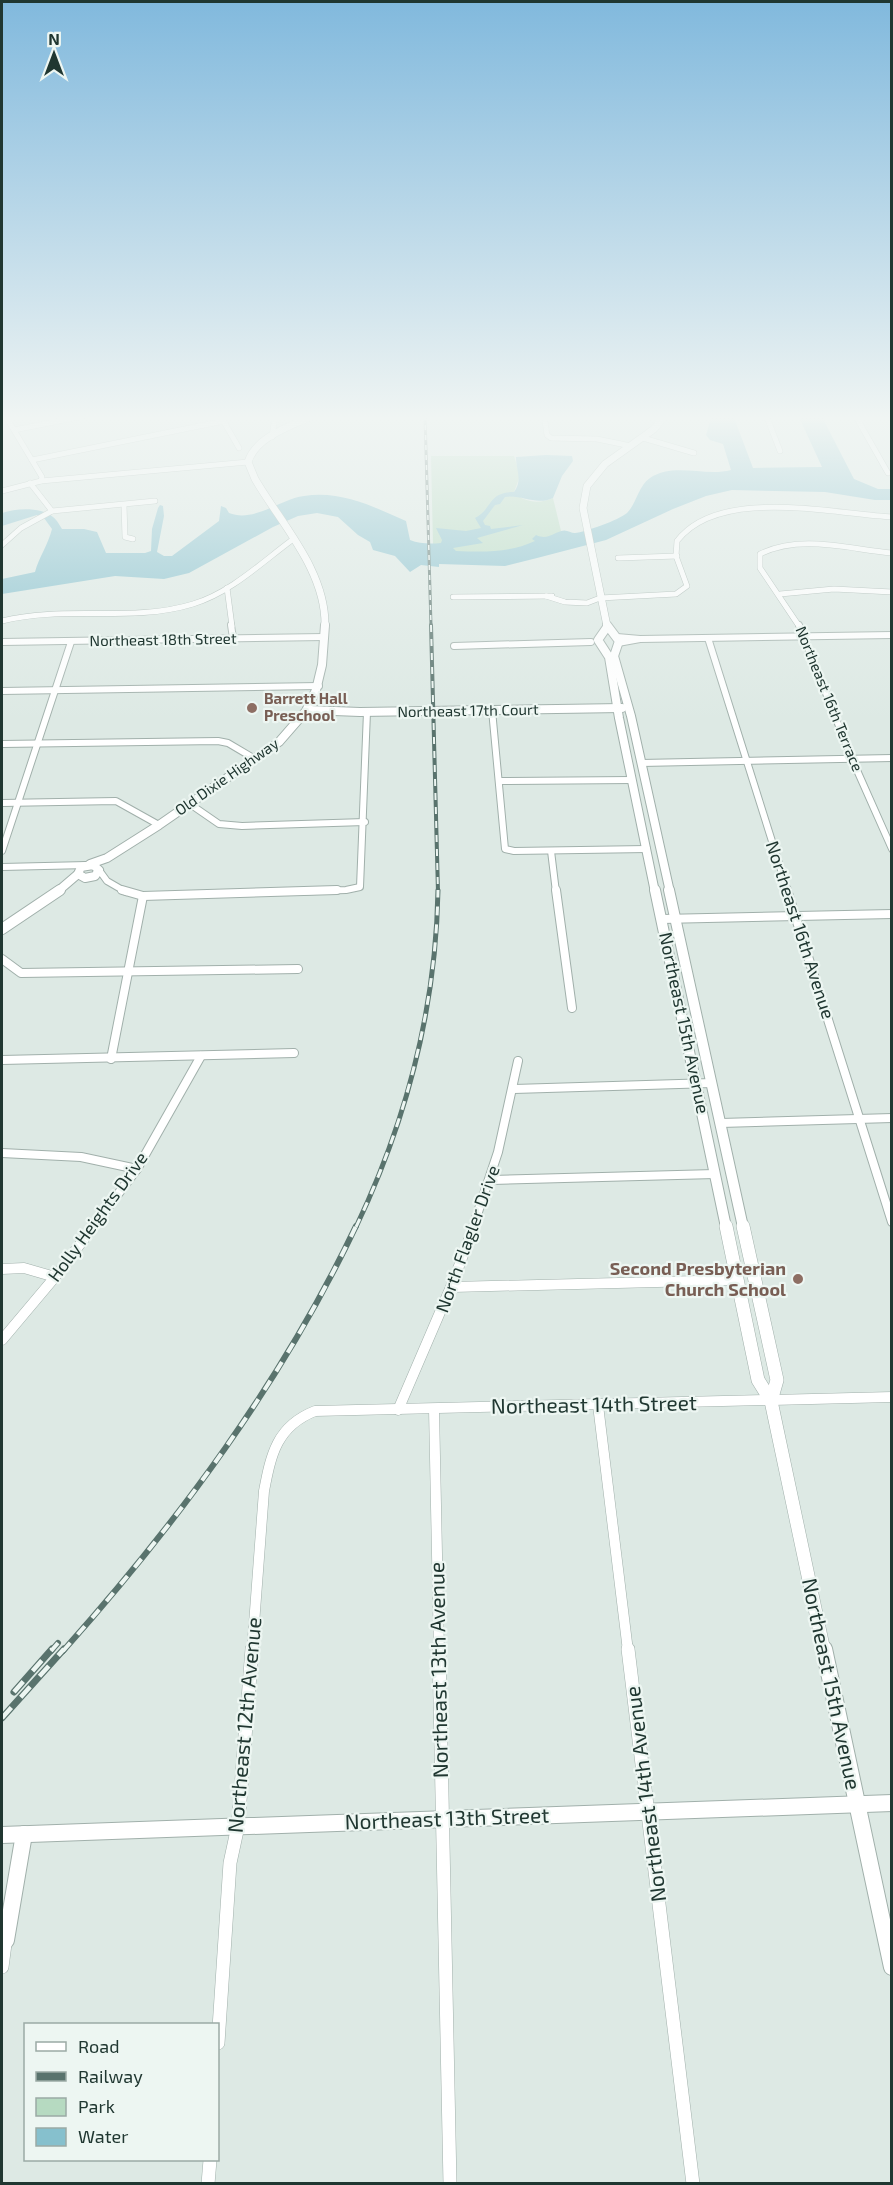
<svg xmlns="http://www.w3.org/2000/svg" width="893" height="2185" font-family="'Exo 2',sans-serif">
<rect width="100%" height="100%" fill="#dde9e4"/>
<path fill="#b6dac1" d="M431,456H514L520,476L514,492C524,503 540,504 553,498L561,531C554,537 544,540 535,543C501,557 467,561 433,545Z"/>
<path fill="#86c0cd" d="M712,415H733L753,468L822,467L798,415H821L854,479L878,489H892L891,500H875L825,492L732,490L706,496L673,509L606,540L537,558L505,566L439,564V567L421,565L410,572L395,556L373,550L370,542L358,535L338,517L317,513L298,516L273,527L189,573L164,579L115,576L2,594V579L35,572C39,557 48,545 52,529L44,518L37,515L2,526V513C17,508 41,507 53,517C57,520 60,526 62,529H84L97,532L106,553H145L151,551L152,529L158,508L160,505L163,506L164,516L157,552L164,556H172L219,521L221,506L226,508L229,513C254,523 280,499 304,496C341,490 374,507 406,521L410,540C420,544 430,544 441,543L442,540L436,528L466,531L481,528L475,518C493,509 487,492 514,492C523,479 516,471 516,457L546,455L572,456L573,461L562,476L553,498C536,506 521,494 505,497L500,504L495,505L483,521L485,525L490,526L491,529L523,525L477,538L483,543L453,548L456,551C484,552 509,553 535,541L532,539L536,535C547,540 552,534 561,531C567,529 570,533 575,533C585,532 619,520 627,513C637,503 638,486 650,478C674,462 705,477 731,470L723,444L710,440L706,435Z"/>
<g fill="none" stroke-linecap="round" stroke-linejoin="round">
<defs>
<g id="minor-far4">
<path d="M5,415L42,477L41,481"/>
<path d="M220,415L239,448"/>
<path d="M544,415L547,435L551,438L597,439L631,446"/>
<path d="M766,415L780,451"/>
<path d="M855,415L888,473"/>
<path d="M14,430L89,415"/>
<path d="M272,437L275,415"/>
<path d="M643,438L694,453"/>
<path d="M32,460L224,421"/>
<path d="M30,483L52,511"/>
<path d="M2,491L41,481L248,462"/>
<path d="M124,505L125,537L133,539"/>
<path d="M2,545L21,528L52,511L155,501"/>
<path d="M618,558L677,556"/>
<path d="M227,588L232,626"/>
<path d="M780,594L834,589L892,592"/>
<path d="M546,596L565,602L587,603L600,598L676,594L687,586L676,556L677,541C719,486 833,514 892,517"/>
<path d="M453,597L552,596"/>
<path d="M2,621C64,605 131,623 193,604C230,593 261,563 292,540"/>
<path d="M799,626L760,568V554C801,534 848,549 892,553"/>
</g>
<g id="minor-far3">
<path d="M231,625L233,638"/>
<path d="M799,625L852,759L892,849"/>
<path d="M617,637L640,639L618,643"/>
<path d="M708,638L788,892"/>
<path d="M640,639L892,635"/>
<path d="M2,642L324,637"/>
<path d="M454,646L591,642"/>
<path d="M2,691L319,686"/>
<path d="M492,710L505,849L514,851L647,849"/>
<path d="M2,744L218,741L228,743L255,759"/>
<path d="M641,763L892,758"/>
<path d="M499,781L632,780"/>
<path d="M2,803L116,801L159,825"/>
<path d="M190,804L219,824L242,826L365,822"/>
<path d="M2,851L71,642"/>
<path d="M551,851L556,892"/>
<path d="M2,867L87,865"/>
<path d="M99,870L107,881L126,892"/>
<path d="M287,892L346,890L360,887L367,712"/>
</g>
<g id="minor-far2">
<path d="M122,890L143,896L337,890"/>
<path d="M556,890L572,1008"/>
<path d="M787,890L892,1222"/>
<path d="M662,919L892,914"/>
<path d="M2,959L21,973L298,969"/>
<path d="M111,1059L143,896"/>
<path d="M2,1060L294,1053"/>
<path d="M514,1089L712,1083"/>
<path d="M721,1123L892,1118"/>
<path d="M2,1153L81,1157L137,1169"/>
<path d="M492,1180L715,1174"/>
<path d="M93,1227L137,1169L201,1056"/>
<path d="M473,1227L498,1152L518,1061"/>
</g>
<g id="minor-far1">
<path d="M2,1269L24,1268L55,1277"/>
<path d="M453,1287L737,1280"/>
<path d="M2,1340L55,1277L94,1226"/>
<path d="M598,1405L628,1651"/>
<path d="M434,1409L439,1651"/>
<path d="M398,1410L453,1282L474,1226"/>
<path d="M252,1651L264,1491C271,1454 277,1426 315,1411L892,1397"/>
</g>
<g id="minor">
<path d="M439,1649L450,2184"/>
<path d="M628,1649L693,2184"/>
<path d="M2,1967L5,1944"/>
<path d="M218,2043L230,1863L238,1826L252,1649"/>
<path d="M208,2184L210,2160"/>
</g>
<g id="tertiary-far4">
<path d="M314,415C292,426 256,436 248,462L255,479C282,525 326,571 325,626"/>
<path d="M607,626L583,508L587,486L605,464L654,429L665,415"/>
</g>
<g id="tertiary-far3">
<path d="M607,625L619,641L614,656L631,716L670,892"/>
<path d="M607,627L598,640L609,657L619,718L655,892"/>
<path d="M308,710L360,712L622,708"/>
<path d="M90,864L107,858L159,825L279,742L306,711L316,690L322,665L325,625"/>
<path d="M93,865L99,870L95,876L85,878L78,874L81,867Z"/>
<path d="M57,892L78,874"/>
</g>
<g id="tertiary-far2">
<path d="M655,890L726,1227"/>
<path d="M669,890L743,1227"/>
<path d="M2,929L60,890"/>
</g>
<g id="tertiary-far1">
<path d="M726,1226L758,1380L771,1401L824,1651"/>
<path d="M743,1226L777,1380L771,1401"/>
</g>
<g id="tertiary">
<path d="M824,1649L892,1967"/>
<path d="M2,1835L892,1803"/>
<path d="M2,1945L6,1940L24,1834"/>
</g>
</defs>
<use href="#minor-far4" stroke="#a1b0ab" stroke-width="6"/>
<use href="#minor-far3" stroke="#a1b0ab" stroke-width="8"/>
<use href="#minor-far2" stroke="#a1b0ab" stroke-width="10"/>
<use href="#minor-far1" stroke="#a1b0ab" stroke-width="11"/>
<use href="#minor" stroke="#a1b0ab" stroke-width="14"/>
<use href="#tertiary-far4" stroke="#a1b0ab" stroke-width="8"/>
<use href="#tertiary-far3" stroke="#a1b0ab" stroke-width="10"/>
<use href="#tertiary-far2" stroke="#a1b0ab" stroke-width="12"/>
<use href="#tertiary-far1" stroke="#a1b0ab" stroke-width="14"/>
<use href="#tertiary" stroke="#a1b0ab" stroke-width="18"/>
<use href="#minor-far4" stroke="#fff" stroke-width="5"/>
<use href="#minor-far3" stroke="#fff" stroke-width="6"/>
<use href="#minor-far2" stroke="#fff" stroke-width="8"/>
<use href="#minor-far1" stroke="#fff" stroke-width="10"/>
<use href="#minor" stroke="#fff" stroke-width="13"/>
<use href="#tertiary-far4" stroke="#fff" stroke-width="7"/>
<use href="#tertiary-far3" stroke="#fff" stroke-width="8"/>
<use href="#tertiary-far2" stroke="#fff" stroke-width="10"/>
<use href="#tertiary-far1" stroke="#fff" stroke-width="13"/>
<use href="#tertiary" stroke="#fff" stroke-width="16"/>
<defs>
<path id="rail-far4" d="M425,415L431,626"/>
<path id="rail-far3" d="M431,625L438,892"/>
<path id="rail-far2" d="M356,1227C406,1122 436,1007 438,890"/>
<g id="rail-far1">
<path d="M51,1651L58,1643"/>
<path d="M63,1651C178,1522 282,1382 356,1226"/>
</g>
<g id="rail">
<path d="M14,1692L52,1649"/>
<path d="M2,1718L64,1649"/>
</g>
</defs>
<use href="#rail-far4" stroke="#59736d" stroke-width="3"/>
<use href="#rail-far3" stroke="#59736d" stroke-width="4"/>
<use href="#rail-far2" stroke="#59736d" stroke-width="5"/>
<use href="#rail-far1" stroke="#59736d" stroke-width="6"/>
<use href="#rail" stroke="#59736d" stroke-width="7"/>
<use href="#rail-far4" stroke="#edf6f2" stroke-width="1.5" stroke-dasharray="5" stroke-linecap="butt"/>
<use href="#rail-far3" stroke="#edf6f2" stroke-width="2" stroke-dasharray="7" stroke-linecap="butt"/>
<use href="#rail-far2" stroke="#edf6f2" stroke-width="3" stroke-dasharray="9" stroke-linecap="butt"/>
<use href="#rail-far1" stroke="#edf6f2" stroke-width="4" stroke-dasharray="11" stroke-linecap="butt"/>
<use href="#rail" stroke="#edf6f2" stroke-width="4.5" stroke-dasharray="14" stroke-linecap="butt"/>
</g>
<linearGradient id="sky" x2="0" y2="1"><stop stop-color="#81b9dd"/><stop offset="0.58" stop-color="#f0f5f3"/><stop offset="1" stop-color="#f0f5f3" stop-opacity="0"/></linearGradient>
<rect width="893" height="721" fill="url(#sky)"/>
<g fill="#8d6e63" stroke="#edf6f2" stroke-width="2">
<circle cx="252" cy="708" r="6"/>
<circle cx="798" cy="1279" r="6"/>
</g>
<g text-anchor="middle" stroke-width="4.5" stroke-linejoin="round" paint-order="stroke">
<g font-size="15" fill="#203731" stroke="#edf6f2">
<text transform="translate(163 640) rotate(-1)" y="5">Northeast 18th Street</text>
<text transform="translate(829 699) rotate(68)" y="5">Northeast 16th Terrace</text>
<text transform="translate(468 711) rotate(-1)" y="5">Northeast 17th Court</text>
<text transform="translate(227 777) rotate(-35)" y="5">Old Dixie Highway</text>
</g>
<g font-size="15" font-weight="bold" fill="#785e54" stroke="#edf6f2" text-anchor="start">
<text x="264" y="704">Barrett Hall<tspan x="264" dy="17">Preschool</tspan></text>
</g>
<g font-size="18" fill="#203731" stroke="#edf6f2">
<text transform="translate(800 930) rotate(72)" y="6">Northeast 16th Avenue</text>
<text transform="translate(684 1023) rotate(78)" y="6">Northeast 15th Avenue</text>
<text transform="translate(98 1217) rotate(-54)" y="6">Holly Heights Drive</text>
<text transform="translate(468 1239) rotate(-70)" y="6">North Flagler Drive</text>
</g>
<g font-size="18" font-weight="bold" fill="#785e54" stroke="#edf6f2" text-anchor="end">
<text x="786" y="1275">Second Presbyterian<tspan x="786" dy="21">Church School</tspan></text>
</g>
<g font-size="21" fill="#203731" stroke="#edf6f2">
<text transform="translate(594 1405) rotate(-1)" y="7">Northeast 14th Street</text>
<text transform="translate(439 1670) rotate(-91)" y="7">Northeast 13th Avenue</text>
<text transform="translate(831 1684) rotate(78)" y="7">Northeast 15th Avenue</text>
<text transform="translate(245 1725) rotate(-85)" y="7">Northeast 12th Avenue</text>
<text transform="translate(646 1794) rotate(-97)" y="7">Northeast 14th Avenue</text>
<text transform="translate(447 1819) rotate(-2)" y="7">Northeast 13th Street</text>
</g>
</g>
<rect width="893" height="2185" fill="none" stroke="#203731" stroke-width="6"/>
<rect x="24" y="2023" width="195" height="138" fill="#edf6f2" stroke="#9baaa5" stroke-width="1.5"/>
<rect x="36" y="2042" width="30" height="9" fill="#ffffff" stroke="#9baaa5" stroke-width="1.5"/>
<text x="78" y="2053" font-size="18" fill="#203731">Road</text>
<rect x="36" y="2072" width="30" height="9" fill="#59736d" stroke="#9baaa5" stroke-width="1.5"/>
<text x="78" y="2083" font-size="18" fill="#203731">Railway</text>
<rect x="36" y="2098" width="30" height="18" fill="#b6dac1" stroke="#9baaa5" stroke-width="1.5"/>
<text x="78" y="2113" font-size="18" fill="#203731">Park</text>
<rect x="36" y="2128" width="30" height="18" fill="#86c0cd" stroke="#9baaa5" stroke-width="1.5"/>
<text x="78" y="2143" font-size="18" fill="#203731">Water</text>
<g transform="translate(54 54)" stroke="#edf6f2" stroke-width="4.5" paint-order="stroke">
<path d="M0-4.5L10 22L0 15L-10 22Z" fill="#203731"/>
<text y="-9" font-size="16" font-weight="bold" text-anchor="middle" fill="#203731">N</text>
</g>
</svg>
